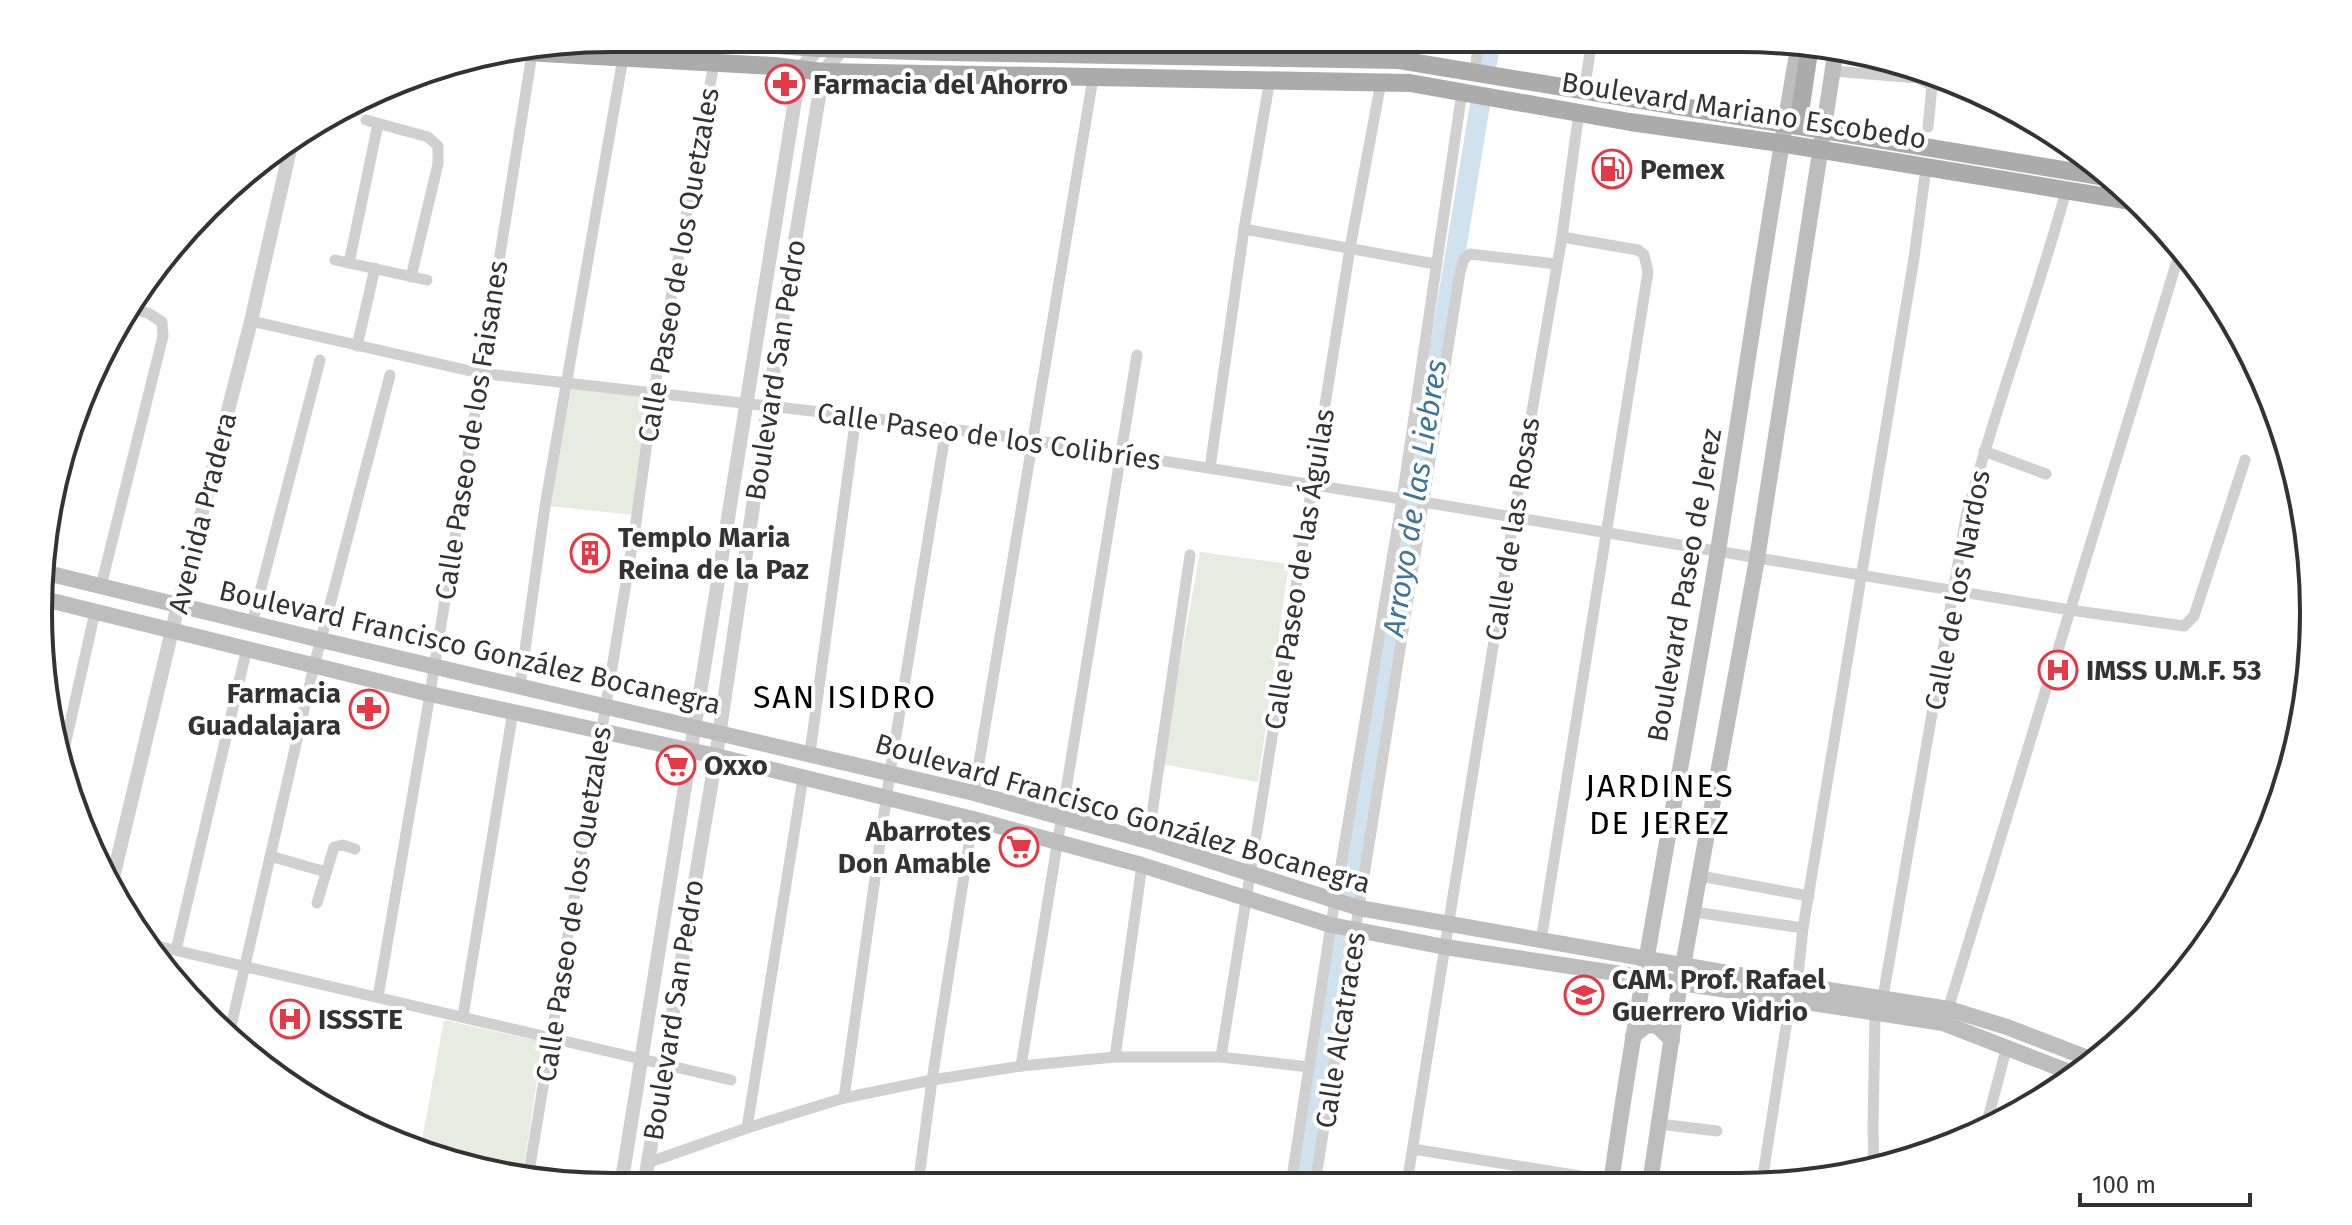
<svg xmlns="http://www.w3.org/2000/svg" width="2352" height="1225" font-family="'Fira Sans',sans-serif">
<rect width="100%" height="100%" fill="#fff"/>
<g fill="#e6ecdf">
<path d="M572,387L648,397L634,515L550,506Z"/>
<path d="M1200,552L1289,564L1258,782L1162,764Z"/>
<path d="M444,1020L543,1042L522,1177L464,1168L420,1151Z"/>
</g>
<g fill="none" stroke-linecap="round" stroke-linejoin="round">
<g stroke="#cfe2ee" stroke-width="20">
<path d="M1487,63L1491,39"/>
<path d="M1350,890L1480,105"/>
<path d="M1302,1184L1342,941"/>
</g>
<g stroke="#d0d0d0" stroke-width="11">
<path d="M1912,67C1920,83 1934,91 1951,81"/>
<path d="M1475,70L1479,39"/>
<path d="M1833,71L1918,78"/>
<path d="M1584,92L1592,39"/>
<path d="M366,120L428,137L438,146V164L411,277"/>
<path d="M1928,127L1932,86"/>
<path d="M2077,172L2082,152"/>
<path d="M1244,229L1435,264"/>
<path d="M335,260L427,280"/>
<path d="M349,263L378,124"/>
<path d="M251,321L479,373L856,416L1032,440L1402,499"/>
<path d="M357,346L375,268"/>
<path d="M1984,451L2046,474"/>
<path d="M1210,468L1244,229L1270,79"/>
<path d="M1423,502L2070,610L2184,626L2194,616L2245,460"/>
<path d="M101,586L163,336L162,322L148,313L128,308"/>
<path d="M252,623L320,360"/>
<path d="M520,686L545,506L623,58"/>
<path d="M810,753L856,416"/>
<path d="M60,768L95,612"/>
<path d="M974,793L1093,78"/>
<path d="M1148,841L1190,555"/>
<path d="M270,856L326,872"/>
<path d="M1700,876L1809,896"/>
<path d="M317,903L334,847L343,845L355,849"/>
<path d="M1694,912L1803,928"/>
<path d="M1541,941L1648,272L1644,255L1638,250L1562,237"/>
<path d="M153,945L731,1080"/>
<path d="M176,950L247,648"/>
<path d="M1797,985L1803,928L1914,258L1926,168"/>
<path d="M378,997L430,694L532,54"/>
<path d="M1883,997L1966,517C1995,407 2036,301 2066,191"/>
<path d="M463,1016L513,711"/>
<path d="M1946,1016L2181,248"/>
<path d="M229,1035L314,666L390,375"/>
<path d="M1115,1057L1142,865"/>
<path d="M1221,1057L1350,248L1381,82"/>
<path d="M1021,1066L1137,355"/>
<path d="M844,1098L890,772L946,429"/>
<path d="M1659,1124L1717,1131"/>
<path d="M747,1128L803,778"/>
<path d="M1985,1130L2007,1046"/>
<path d="M1413,1149L1611,1181"/>
<path d="M647,1163L747,1128L844,1098L932,1080L1021,1066L1115,1057H1221L1309,1067"/>
<path d="M1874,1166L1873,1130L1875,1014"/>
<path d="M528,1178L636,522L654,391L714,63"/>
<path d="M1762,1182L1790,1001"/>
<path d="M1407,1183L1514,516L1562,237L1579,112"/>
<path d="M1291,1184L1331,925L1402,499L1462,92"/>
<path d="M1315,1184L1460,272L1464,259L1470,254L1556,264"/>
<path d="M918,1185L932,1080L973,819"/>
</g>
<g stroke="#d0d0d0" stroke-width="14">
<path d="M111,886L175,618L251,321L292,141"/>
<path d="M621,1186L800,69L828,38"/>
<path d="M644,1186L716,756L768,405L823,72L852,38"/>
</g>
<g stroke="#bdbdbd" stroke-width="16">
<path d="M47,573L321,640L974,793L1148,841L1359,908L1773,981L1949,1009L2007,1027L2093,1060"/>
<path d="M44,599L430,694L716,756L973,819L1142,865L1331,925L1445,947L1943,1023L2077,1075"/>
<path d="M1633,1036L1646,1026L1656,1025L1672,1040"/>
<path d="M1611,1183C1641,971 1683,762 1718,551C1745,381 1769,212 1799,43"/>
<path d="M1650,1183L1680,982L1757,559L1836,49"/>
</g>
<g stroke="#ababab" stroke-width="18">
<path d="M673,38L819,48L946,52L1399,60L2112,178"/>
<path d="M525,52L774,66L823,72L1410,83L1630,122L1780,143L2137,202"/>
<path d="M1798,126L1810,45"/>
</g>
</g>
<defs>
<symbol id="pharmacy-ring" viewBox="-11 -11 22 22"><circle r="9.5" fill="#fff" stroke="#e63946" stroke-width="1.5"/><path d="M-2-6h4v4h4v4h-4v4h-4v-4h-4v-4h4Z" fill="#e63946"/></symbol>
<symbol id="fuel-ring" viewBox="-11 -11 22 22"><circle r="9.5" fill="#fff" stroke="#e63946" stroke-width="1.5"/><path d="M-5.5-6h7V0h2V4h1.3V-2.5L3-4.5l.8-.8L6-3V5H2.5V1h-1V6h-7ZM-4.2-4.7v3.2H.2V-4.7Z" fill="#e63946"/></symbol>
<symbol id="building-ring" viewBox="-11 -11 22 22"><circle r="9.5" fill="#fff" stroke="#e63946" stroke-width="1.5"/><path d="M-4-6H4V6H1V3H-1V6H-4ZM-2.5-4.3h1.7v1.8h-1.7ZM.8-4.3h1.7v1.8H.8ZM-2.5-1h1.7V.8h-1.7ZM.8-1h1.7V.8H.8Z" fill="#e63946"/></symbol>
<symbol id="hospital-ring" viewBox="-11 -11 22 22"><circle r="9.5" fill="#fff" stroke="#e63946" stroke-width="1.5"/><path d="M-5-5h3v3.5h4V-5h3V5h-3V1.5h-4V5h-3Z" fill="#e63946"/></symbol>
<symbol id="supermarket-ring" viewBox="-11 -11 22 22"><circle r="9.5" fill="#fff" stroke="#e63946" stroke-width="1.5"/><path d="M-6-5.5h2.5l.6 2H6L4.5 2H-2.5L-4.4-4H-6ZM-1.5 3.2a1.3 1.3 0 1 0 .1 0ZM3 3.2a1.3 1.3 0 1 0 .1 0Z" fill="#e63946"/></symbol>
<symbol id="school-ring" viewBox="-11 -11 22 22"><circle r="9.5" fill="#fff" stroke="#e63946" stroke-width="1.5"/><path d="M0-5L7-2L0 1L-7-2ZM-4 1L0 2.5L4 1V4Q0 6-4 4Z" fill="#e63946"/></symbol>
</defs>
<g fill-rule="evenodd">
<use href="#pharmacy-ring" x="763" y="62" width="44" height="44"/>
<use href="#fuel-ring" x="1590" y="147" width="44" height="44"/>
<use href="#building-ring" x="568" y="531" width="44" height="44"/>
<use href="#hospital-ring" x="2036" y="648" width="44" height="44"/>
<use href="#pharmacy-ring" x="347" y="687" width="44" height="44"/>
<use href="#supermarket-ring" x="654" y="743" width="44" height="44"/>
<use href="#supermarket-ring" x="997" y="825" width="44" height="44"/>
<use href="#school-ring" x="1562" y="973" width="44" height="44"/>
<use href="#hospital-ring" x="268" y="997" width="44" height="44"/>
</g>
<g text-anchor="middle" stroke-width="8" stroke-linejoin="round" paint-order="stroke">
<g font-size="28" font-weight="bold" fill="#333" stroke="#fff" text-anchor="start">
<text x="813" y="94">Farmacia del Ahorro</text>
<text x="1640" y="179">Pemex</text>
<text x="618" y="547">Templo Maria<tspan x="618" dy="32">Reina de la Paz</tspan></text>
<text x="2086" y="680">IMSS U.M.F. 53</text>
<text x="341" y="703" text-anchor="end">Farmacia<tspan x="341" dy="32">Guadalajara</tspan></text>
<text x="704" y="775">Oxxo</text>
<text x="991" y="841" text-anchor="end">Abarrotes<tspan x="991" dy="32">Don Amable</tspan></text>
<text x="1612" y="989">CAM. Prof. Rafael<tspan x="1612" dy="32">Guerrero Vidrio</tspan></text>
<text x="318" y="1029">ISSSTE</text>
</g>
<g font-size="28" fill="#333" stroke="#fff">
<text transform="translate(1744 110) rotate(9)" y="10">Boulevard Mariano Escobedo</text>
<text transform="translate(678 265) rotate(-80)" y="10">Calle Paseo de los Quetzales</text>
<text transform="translate(775 370) rotate(-81)" y="10">Boulevard San Pedro</text>
<text transform="translate(471 430) rotate(-81)" y="10">Calle Paseo de los Faisanes</text>
<text transform="translate(989 436) rotate(8)" y="10">Calle Paseo de los Colibríes</text>
<text transform="translate(202 513) rotate(-76)" y="10">Avenida Pradera</text>
<text transform="translate(1512 529) rotate(-81)" y="10">Calle de las Rosas</text>
<text transform="translate(1299 569) rotate(-81)" y="10">Calle Paseo de las Águilas</text>
<text transform="translate(1684 585) rotate(-80)" y="10">Boulevard Paseo de Jerez</text>
<text transform="translate(1957 590) rotate(-79)" y="10">Calle de los Nardos</text>
<text transform="translate(470 647) rotate(13)" y="10">Boulevard Francisco González Bocanegra</text>
<text transform="translate(1123 813) rotate(16)" y="10">Boulevard Francisco González Bocanegra</text>
<text transform="translate(573 904) rotate(-81)" y="10">Calle Paseo de los Quetzales</text>
<text transform="translate(673 1010) rotate(-81)" y="10">Boulevard San Pedro</text>
<text transform="translate(1340 1030) rotate(-81)" y="10">Calle Alcatraces</text>
</g>
<g font-size="30" font-style="italic" fill="#3f7597" stroke="#fff">
<text transform="translate(1415 498) rotate(-81)" y="10">Arroyo de las Liebres</text>
</g>
<g font-size="32" letter-spacing="2" fill="#000" stroke="#fff">
<text x="845" y="708">SAN ISIDRO</text>
<text x="1660" y="797">JARDINES<tspan x="1660" dy="37">DE JEREZ</tspan></text>
</g>
</g>
<path d="M0 0H2352V1225H0ZM612 52H1740A560 560 0 0 1 2300 612V613A560 560 0 0 1 1740 1173H612A560 560 0 0 1 52 613V612A560 560 0 0 1 612 52Z" fill="#fff" fill-rule="evenodd"/>
<path fill="none" stroke="#333" stroke-width="4" d="M612 52H1740A560 560 0 0 1 2300 612V613A560 560 0 0 1 1740 1173H612A560 560 0 0 1 52 613V612A560 560 0 0 1 612 52Z"/>
<path d="M2080 1193v12h170v-12" fill="none" stroke="#333333" stroke-width="4"/>
<text x="2092" y="1193" font-size="24" fill="#333333" stroke="#ffffff" stroke-width="6" paint-order="stroke">100 m</text>
</svg>
